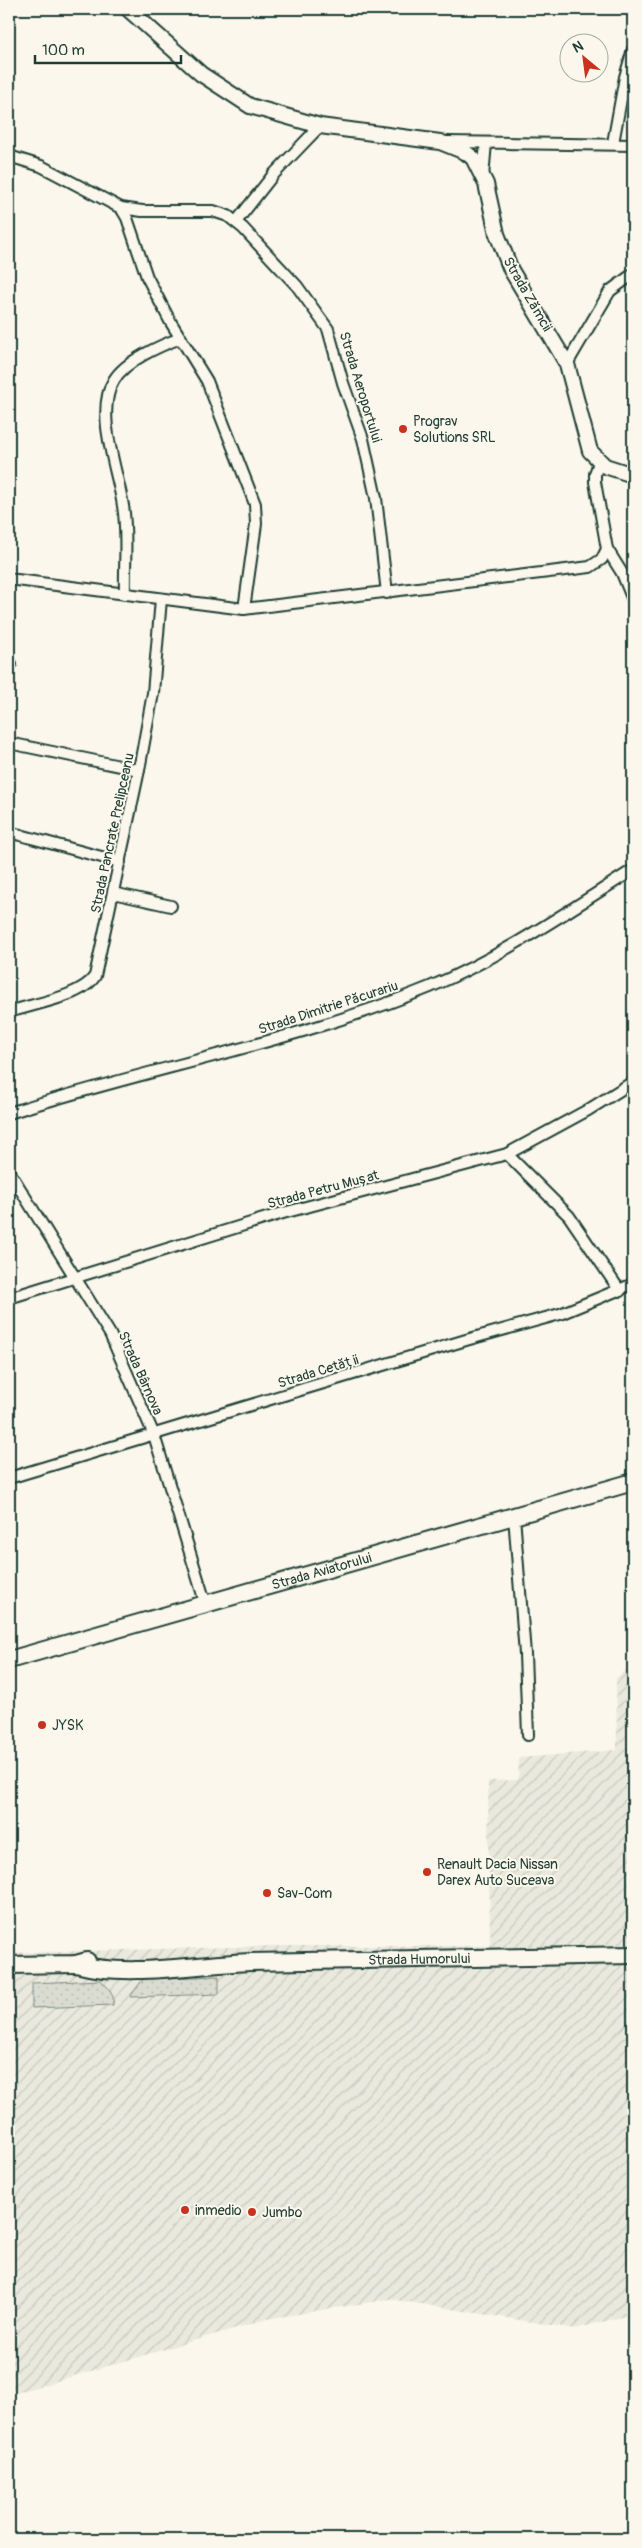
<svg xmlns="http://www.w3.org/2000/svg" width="642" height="2548" font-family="Pangolin,sans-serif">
<defs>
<pattern id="industrial-furrows" width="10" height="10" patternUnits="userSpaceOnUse" patternTransform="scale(1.25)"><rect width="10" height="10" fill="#eae9de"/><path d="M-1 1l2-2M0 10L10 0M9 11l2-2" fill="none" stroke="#c8c9bf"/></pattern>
<pattern id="grass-dots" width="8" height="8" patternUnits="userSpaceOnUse" patternTransform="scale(1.25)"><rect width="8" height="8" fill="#dbdcd1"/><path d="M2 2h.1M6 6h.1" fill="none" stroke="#bcbeb4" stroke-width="1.8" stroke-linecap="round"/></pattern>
</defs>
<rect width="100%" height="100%" fill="#fbf7ec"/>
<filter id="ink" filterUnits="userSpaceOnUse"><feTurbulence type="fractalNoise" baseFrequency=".02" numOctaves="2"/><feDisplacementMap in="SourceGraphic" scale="10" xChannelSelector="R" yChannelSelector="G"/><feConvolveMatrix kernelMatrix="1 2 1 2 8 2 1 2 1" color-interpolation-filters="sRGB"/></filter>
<g filter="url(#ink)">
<path fill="url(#industrial-furrows)" d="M633,1664V2314L575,2329L390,2299L267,2319L9,2395V1953L271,1946H490L488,1781L518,1780L519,1758L617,1750L616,1678Z"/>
<g fill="url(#grass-dots)" stroke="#7d8c82">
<path d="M219,1976V1994L130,1997L143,1979Z"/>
<path d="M101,1980C108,1988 115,1993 113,2005L32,2008V1983Z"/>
</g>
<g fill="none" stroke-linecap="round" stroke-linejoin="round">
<defs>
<g id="street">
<path d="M447,142L633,145"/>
<path d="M613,143L625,77L633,49"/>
<path d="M9,156L41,166L121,208L142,211H213L228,216L243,228L297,286L328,329L343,383L363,439L376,498L387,593"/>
<path d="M483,177L486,143"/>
<path d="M121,208L127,218L147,277L170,321L207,381L255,504L256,524L244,609"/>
<path d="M236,222L273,175L320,126"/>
<path d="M567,364L610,291L633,274"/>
<path d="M607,549L622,573L633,600"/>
<path d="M9,579L244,609L590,567L602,559L607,549L595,482V474L599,462"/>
<path d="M125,594C124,566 128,534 123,506C118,471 94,412 114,380C125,361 161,345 181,338"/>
<path d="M9,664H11"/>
<path d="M9,743L139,770"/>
<path d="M9,832L120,862"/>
<path d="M113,893L171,906"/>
<path d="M9,1012C32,1004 82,997 95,976L139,770L153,693L161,599"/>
<path d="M9,1113C148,1068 293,1043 430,987C501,957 568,911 633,870"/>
<path d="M507,1154L569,1216L620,1291"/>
<path d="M9,1171L110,1334L154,1435L206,1605"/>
<path d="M9,1298L283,1213L507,1154L588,1110L633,1082"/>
<path d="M9,1478L466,1340L560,1314L633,1284"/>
<path d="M514,1516L525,1654L528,1735"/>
</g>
<path id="secondary" d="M128,9L201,74L250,106L320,126L440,142L465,152L473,158L486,184L497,234L511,270L567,364L590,451L605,466L633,475"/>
<g id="primary">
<path id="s1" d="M9,1660L633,1482"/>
<path id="s2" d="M76,1964C128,1978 196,1964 250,1962L633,1955"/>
<path d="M9,1965L76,1964L87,1961"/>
</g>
</defs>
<use href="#street" stroke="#1f3d34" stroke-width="14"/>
<use href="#secondary" stroke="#1f3d34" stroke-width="18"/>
<use href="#primary" stroke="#1f3d34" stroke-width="20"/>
<use href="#street" stroke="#fbf7ec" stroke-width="10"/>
<use href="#secondary" stroke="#fbf7ec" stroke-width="14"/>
<use href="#primary" stroke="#fbf7ec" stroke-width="16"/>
</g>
</g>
<g fill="#c8321e" stroke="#fbf7ec" stroke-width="2">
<circle cx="403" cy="429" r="5"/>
<circle cx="42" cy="1725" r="5"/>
<circle cx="427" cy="1872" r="5"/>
<circle cx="267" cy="1893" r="5"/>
<circle cx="185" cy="2210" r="5"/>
<circle cx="252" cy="2212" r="5"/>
</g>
<g text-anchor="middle" stroke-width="4" stroke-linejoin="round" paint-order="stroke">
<g font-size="14" fill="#1f3d34" stroke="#fbf7ec">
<text transform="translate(528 294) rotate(60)" y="5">Strada Zămcii</text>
<text transform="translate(361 387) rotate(73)" y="5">Strada Aeroportului</text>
<text transform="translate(112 833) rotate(-78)" y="5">Strada Pancrate Prelipceanu</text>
<text transform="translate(328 1007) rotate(-18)" y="5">Strada Dimitrie Păcurariu</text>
<text transform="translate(323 1189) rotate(-15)" y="5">Strada Petru Mușat</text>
<text transform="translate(318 1371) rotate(-17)" y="5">Strada Cetății</text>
<text transform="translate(141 1373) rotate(66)" y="5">Strada Bârnova</text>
<text dy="5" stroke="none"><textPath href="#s1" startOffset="325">Strada Aviatorului</textPath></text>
<text dy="5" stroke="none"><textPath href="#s2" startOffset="344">Strada Humorului</textPath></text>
</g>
<g font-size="14" fill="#1f3d34" stroke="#fbf7ec" text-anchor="start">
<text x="413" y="426">Prograv<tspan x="413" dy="16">Solutions SRL</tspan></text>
<text x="52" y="1730">JYSK</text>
<text x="437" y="1869">Renault Dacia Nissan<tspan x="437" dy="16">Darex Auto Suceava</tspan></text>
<text x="277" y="1898">Sav-Com</text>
<text x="195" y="2215">inmedio</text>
<text x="262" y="2217">Jumbo</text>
</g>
</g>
<rect width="642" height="2548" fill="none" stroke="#fbf7ec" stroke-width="30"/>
<rect x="15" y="15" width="612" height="2518" fill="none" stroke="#1f3d34" stroke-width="2" filter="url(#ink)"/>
<g transform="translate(584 58) rotate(331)"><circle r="24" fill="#fbf7ec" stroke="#a3ada2"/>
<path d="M0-4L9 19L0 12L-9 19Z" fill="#c8321e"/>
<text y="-8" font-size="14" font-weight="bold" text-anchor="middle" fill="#1f3d34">N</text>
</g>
<path d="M35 55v8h146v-8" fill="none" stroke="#1f3d34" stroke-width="2.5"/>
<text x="42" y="55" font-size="15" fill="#1f3d34" stroke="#fbf7ec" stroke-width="4" paint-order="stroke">100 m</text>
</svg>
